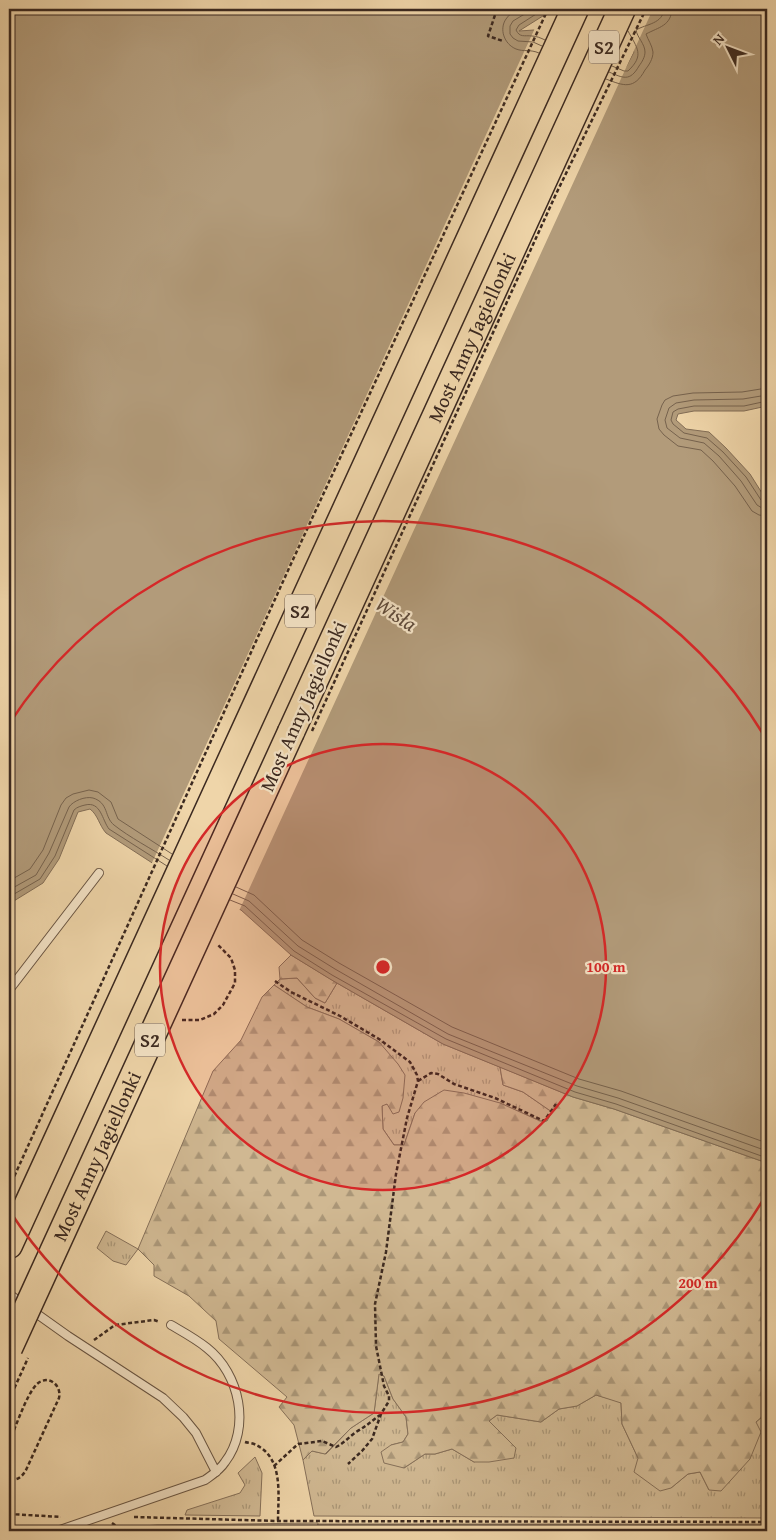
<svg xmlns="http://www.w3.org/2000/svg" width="776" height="1540" font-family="'Gentium Book Plus',serif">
<defs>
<pattern id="grass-tufts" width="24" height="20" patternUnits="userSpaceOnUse" patternTransform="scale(1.25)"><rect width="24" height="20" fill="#d0b892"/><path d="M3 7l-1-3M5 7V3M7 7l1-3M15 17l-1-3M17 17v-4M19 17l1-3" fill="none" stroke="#aa9677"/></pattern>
<pattern id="forest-firs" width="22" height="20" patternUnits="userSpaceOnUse" patternTransform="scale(1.25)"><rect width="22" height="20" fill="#d0b892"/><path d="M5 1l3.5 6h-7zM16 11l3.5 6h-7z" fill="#aa9677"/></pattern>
</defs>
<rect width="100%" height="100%" fill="#efd5a9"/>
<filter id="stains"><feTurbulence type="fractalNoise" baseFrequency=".004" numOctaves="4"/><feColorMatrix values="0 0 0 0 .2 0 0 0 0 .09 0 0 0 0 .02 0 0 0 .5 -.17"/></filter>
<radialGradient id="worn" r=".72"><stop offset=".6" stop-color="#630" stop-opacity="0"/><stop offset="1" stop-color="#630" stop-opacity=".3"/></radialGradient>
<g fill="url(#grass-tufts)" stroke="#867059">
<path d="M297,978L315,998L325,1003L337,983L443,1044L500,1067L503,1085L523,1092L552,1112L547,1121H540L500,1103L415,1113L404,1145H394L383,1129L382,1105L387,1104L379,1042L339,1019L307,1007L274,985L280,979Z"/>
<path d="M106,1231L138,1249L126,1265L113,1261L97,1248Z"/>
<path d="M379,1373L384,1376L393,1399L406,1417L408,1434L403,1442L391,1445L404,1468L425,1454H435L452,1449L474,1462L516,1448L489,1421L497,1415L541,1422L559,1409L577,1406L596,1395L621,1402L622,1424L638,1458L671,1488L688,1474L700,1472L709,1490L756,1422L763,1416L767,1422V1518L314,1516L303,1460L312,1451L326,1454L351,1428L374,1413Z"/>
<path d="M255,1457L262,1473L260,1516L185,1515L187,1510L240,1493L245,1485L238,1473Z"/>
<path d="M318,1523L317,1531H115V1528L157,1525Z"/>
</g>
<g fill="url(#forest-firs)" stroke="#867059">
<path d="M291,955L337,983L325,1003L315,998L297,978L280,979L279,967Z"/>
<path d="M274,985L307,1007L339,1019L379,1042L398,1064L405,1075L403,1098L399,1112L393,1114L387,1104L382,1106L383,1129L394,1145H404L415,1113L424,1102L444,1090L464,1093L500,1103L540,1121H547L552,1112L523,1092L503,1085L500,1067L573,1097L614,1109L767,1163V1422L763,1416L756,1422L761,1432L750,1459L721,1491L709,1490L700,1472L688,1474L671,1488L660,1491L634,1472L638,1458L622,1424L621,1403L596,1395L577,1406L559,1409L541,1422L497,1415L489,1421L516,1448L514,1458L489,1462H474L452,1449L435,1454H425L404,1468L384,1463L381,1452L391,1445L403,1442L408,1434L406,1417L393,1399L384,1376L379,1374L374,1413L351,1428L325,1454L312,1451L303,1460L294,1425L279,1407L287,1397L219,1339L216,1321L189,1296L154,1276V1265L138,1249L213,1071L241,1040L262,997Z"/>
<path d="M318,1524H767V1531H317Z"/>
</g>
<path fill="#b29b7a" stroke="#826d56" d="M9,9H554L519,31L534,30L626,67L634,52L618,24L659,9H767V406L744,411H694L678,414L676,420L686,429L709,432L726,448L750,474L767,501V1163L614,1109L573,1097L443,1044L330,979L291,955L241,910L197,892L106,833C99,825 98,815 90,809L78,812L59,859L43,883L9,904Z"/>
<path fill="#efd5a9" d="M653,9L239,911L196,894L151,865L535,28L625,64L631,52L616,25L617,22Z"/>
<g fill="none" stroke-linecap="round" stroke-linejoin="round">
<g stroke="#76624d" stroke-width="1">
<path d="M518,9C514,12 509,14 506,19C499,29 504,44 516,49C524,52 530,49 539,53"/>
<path d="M533,9L513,21L510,26V34L513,38L518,41L533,42L542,46"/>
<path d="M544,9L519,25L516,30C520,38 524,35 532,36C536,36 541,38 545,40"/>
<path d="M612,66L624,71H628C645,55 637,48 628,31"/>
<path d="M609,72C623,78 630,82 639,66C642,62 645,57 645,52C645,44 637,37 636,30C646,24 663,24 664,9"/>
<path d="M606,79C624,86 634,90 645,70C649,65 653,59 653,52C652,45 648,40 646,34C659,27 671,26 672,9"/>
<path d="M767,388L742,392L693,393L673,396L665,400L662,405L657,419L659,429L664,435L678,446L701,450L713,461L735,486L752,511L759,515L767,516"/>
<path d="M767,395L743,399L694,400L676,403L669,408L665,420L667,428L680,438L704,443L719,456L741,481L757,505L762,508L767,509"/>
<path d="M767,401L744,406H694L678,409L673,412L671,420L673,424L684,433L707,438L723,452L746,477L761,500L767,502"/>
<path d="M9,881L30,869L43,850L61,805L66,798L73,794L89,790L98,792L111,802L118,819L172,854"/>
<path d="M236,887L254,895L302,940L339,963L452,1027L579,1079L621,1091L767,1143"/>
<path d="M9,890L36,875L49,853L69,807C73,801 85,796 93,798C109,803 104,817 114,825C129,837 152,849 169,860"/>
<path d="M233,894L249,901L298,946L335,969L448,1034L577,1086L618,1098L767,1151"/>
<path d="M9,897L40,879L55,856L74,810C77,807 81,806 85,805C101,801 102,820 109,829L167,866"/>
<path d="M230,900L245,906L294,951L332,975L446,1039L575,1092L616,1104L767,1158"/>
</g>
<defs>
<g id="lane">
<path d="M9,990L99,873"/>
<path d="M9,1294L68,1336L163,1398L183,1417L196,1433L216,1472"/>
<path d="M57,1531L205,1480C212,1475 220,1470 225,1462C251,1428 240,1374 207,1348C196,1339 183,1332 171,1325"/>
</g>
<g id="highway">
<path id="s1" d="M291,732L622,9"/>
<path d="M9,1245L575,9"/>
</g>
</defs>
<use href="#lane" stroke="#685442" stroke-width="10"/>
<use href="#highway" stroke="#3b2920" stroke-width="29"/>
<g stroke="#3b2920" stroke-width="2.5" stroke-dasharray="4 2.5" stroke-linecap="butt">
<path d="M497,9L488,36L503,41"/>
<path d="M275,981L291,992L340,1016L379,1039L410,1062L417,1075L418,1081L407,1118L396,1174L386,1252L375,1304L376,1346L384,1386L389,1396V1401L381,1414L372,1439L362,1451L348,1464"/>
<path d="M182,1020H200L214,1014L223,1005L235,983V970L231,958L218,945"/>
<path d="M418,1081L431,1073L438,1074L454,1084L495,1098L544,1121L556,1104"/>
<path d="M9,1188L290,566L548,9"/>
<path d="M94,1340L115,1325L154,1320L160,1322"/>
<path d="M9,1442C16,1427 26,1395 37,1384C48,1374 62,1385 59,1398L26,1470C22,1477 17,1481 9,1479"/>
<path d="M245,1442C248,1443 253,1443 256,1445C284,1458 278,1496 278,1521"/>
<path d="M274,1466L298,1444L322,1441L336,1447C344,1443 349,1437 356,1432C365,1427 372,1421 380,1415"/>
<path d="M9,1514L61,1517"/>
<path d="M134,1517L278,1521L767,1522"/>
<path d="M112,1523L123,1531"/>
</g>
<use href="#lane" stroke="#f5e4c7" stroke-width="8"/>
<use href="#highway" stroke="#efd5a9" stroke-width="26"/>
<defs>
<g id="highway-bridge">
<path id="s2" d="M9,1348L291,732"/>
</g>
</defs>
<use href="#highway-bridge" stroke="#3b2920" stroke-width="29" stroke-linecap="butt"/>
<g stroke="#3b2920" stroke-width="2.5" stroke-dasharray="4 2.5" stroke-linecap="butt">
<path d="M312,731L556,194L646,9"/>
<path d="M9,1400L28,1358"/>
</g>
<use href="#highway-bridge" stroke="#efd5a9" stroke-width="26"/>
</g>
<circle cx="383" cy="967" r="223" fill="#d62828" fill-opacity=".12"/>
<g fill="none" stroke="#d62828" stroke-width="2.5">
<circle cx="383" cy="967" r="223"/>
<path d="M765 1197A446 446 0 0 1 9 1210M9 724A446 446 0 0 1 765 737"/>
</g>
<g text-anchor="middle" stroke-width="4.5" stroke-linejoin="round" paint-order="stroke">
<g fill="#f5e4c7" stroke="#736152" stroke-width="1">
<rect x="589" y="30.5" width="30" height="33" rx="4"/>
<rect x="285" y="594.5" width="30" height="33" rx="4"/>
<rect x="135" y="1023.5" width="30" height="33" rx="4"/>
</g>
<g font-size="19" font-weight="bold" fill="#3b2920">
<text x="604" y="54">S2</text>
<text x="300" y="618">S2</text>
<text x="150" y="1047">S2</text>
</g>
<g font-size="20" fill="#3b2920" stroke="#f5e4c7">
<text dy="7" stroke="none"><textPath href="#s1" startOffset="434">Most Anny Jagiellonki</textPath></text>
<text transform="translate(303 706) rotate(-66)" y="7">Most Anny Jagiellonki</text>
<text dy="7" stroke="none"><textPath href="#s2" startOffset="211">Most Anny Jagiellonki</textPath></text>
</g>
<g font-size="21" font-style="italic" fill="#5f4b3b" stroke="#f5e4c7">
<text transform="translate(396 614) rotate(34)" y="7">Wisła</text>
</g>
</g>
<circle cx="383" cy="967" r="8" fill="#d62828" stroke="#f5e4c7" stroke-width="2.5"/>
<g font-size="15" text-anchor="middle" font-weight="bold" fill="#d62828" stroke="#f5e4c7" stroke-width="4.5" stroke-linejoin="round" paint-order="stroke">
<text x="606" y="972">100 m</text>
<text x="698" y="1288">200 m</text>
</g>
<rect width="776" height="1540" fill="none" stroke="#efd5a9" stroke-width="30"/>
<rect x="10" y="10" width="756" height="1520" fill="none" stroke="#3b2920" stroke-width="2.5"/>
<rect x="15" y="15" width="746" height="1510" fill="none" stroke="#3b2920"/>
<g transform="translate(728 48) rotate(312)" stroke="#f5e4c7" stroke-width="4" paint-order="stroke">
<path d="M0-4L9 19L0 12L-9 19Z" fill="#3b2920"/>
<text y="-8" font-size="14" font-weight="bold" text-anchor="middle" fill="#3b2920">N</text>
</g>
<rect width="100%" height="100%" filter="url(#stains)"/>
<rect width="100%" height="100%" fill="url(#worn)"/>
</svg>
